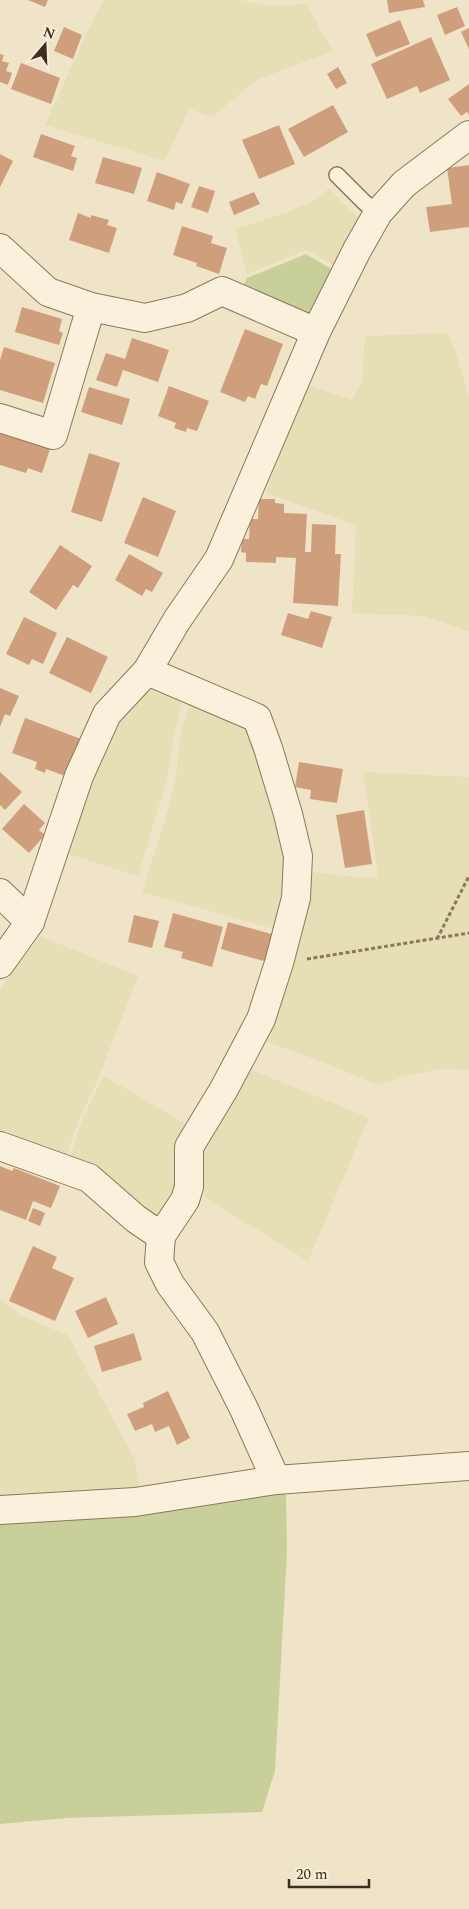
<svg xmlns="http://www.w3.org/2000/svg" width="469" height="1909" font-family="Spectral,serif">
<rect width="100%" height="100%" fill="#f0e4c8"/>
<g fill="#e6deb5">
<path d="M104,0H241L266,6L306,4L333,51L256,80L212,117L189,109L165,161L45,125L88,30Z"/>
<path d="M329,188L361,221L335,266L306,250L247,274L235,229L288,212L318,199Z"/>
<path d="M448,333L456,353L469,398V631L424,616L352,613L356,525L266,493L285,440L307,385L352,400L362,381L365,336Z"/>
<path d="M143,688L182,702L173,739L167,779L138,876L68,854L95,771L124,709Z"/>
<path d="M191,701L252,724L283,832L289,884L274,929L142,892L168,810L176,777L180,735Z"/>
<path d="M363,772L469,777V1070L440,1069L406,1076L378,1085L315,1059L261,1040L309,872L356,877H378Z"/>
<path d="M40,936L138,976L96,1084L80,1117L64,1162L0,1140V989Z"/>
<path d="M250,1069L369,1118L308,1261L205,1198L198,1156Z"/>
<path d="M104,1076L189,1126L182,1189L157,1223L68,1163L83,1117Z"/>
<path d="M0,1298L20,1315L68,1335L134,1458L140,1490L0,1504Z"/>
</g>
<g fill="#c9cf9b">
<path d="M306,254L333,270L314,310L306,319L242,288L247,278Z"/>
<path d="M286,1493L287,1552L275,1771L262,1812L68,1818L0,1824V1518L208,1504Z"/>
</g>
<g fill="#cf9f7d">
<path d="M28,0H48L45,7Z"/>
<path d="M387,0H423L425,7L389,13Z"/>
<path d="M457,7L465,26L445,35L437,15Z"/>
<path d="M400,20L410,44L376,57L366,34Z"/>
<path d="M64,27L82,35L73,59L54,51Z"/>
<path d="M469,28V49L461,32Z"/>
<path d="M431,37L450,80L420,93L417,86L387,99L371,64Z"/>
<path d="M0,54L4,55L2,61L9,63L6,71L12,73L8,85L0,82Z"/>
<path d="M21,63L60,78L51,104L11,89Z"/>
<path d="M338,67L347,83L336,89L327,74Z"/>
<path d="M469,84V115L467,112L461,116L448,99Z"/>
<path d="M333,105L348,132L304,157L288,129Z"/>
<path d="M279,125L295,164L259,179L242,140Z"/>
<path d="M41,134L75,146L71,156L77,158L73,171L33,157Z"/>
<path d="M0,154L13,161L0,187Z"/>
<path d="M103,157L142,168L134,194L95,183Z"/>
<path d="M469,165V227L430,232L426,207L452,204L447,168Z"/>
<path d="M157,172L190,184L182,204L176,202L174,210L147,201Z"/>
<path d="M199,186L215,191L208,213L191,207Z"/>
<path d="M254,192L260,204L234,215L229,202Z"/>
<path d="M78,213L91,218V215L109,220L107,225L117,228L109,253L69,240Z"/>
<path d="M182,226L213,236L211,243L227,248L219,274L196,266L197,263L173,255Z"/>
<path d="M22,307L62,319L59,331L63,333L59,345L15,332Z"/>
<path d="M245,329L283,344L267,386L261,384L255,399L248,396L245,402L220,392Z"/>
<path d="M132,338L169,350L158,382L123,370L117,387L96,380L106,353L125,359Z"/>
<path d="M4,347L55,363L43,403L0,390V360Z"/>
<path d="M169,386L209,401L197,431L187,428L186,432L174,428L176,423L158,416Z"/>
<path d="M89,387L130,399L122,425L81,412Z"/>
<path d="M0,433L50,449L42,473L28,468L26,473L0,465Z"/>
<path d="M89,453L120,463L102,522L71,512Z"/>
<path d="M143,497L176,511L158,557L124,543Z"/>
<path d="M259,499H275V503L284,504V513L307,514L305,552H311L312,524L336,525L335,554H341L338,606L293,603L296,558L276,557V563L246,562V553L241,552L242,539H249L250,519H258Z"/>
<path d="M60,545L92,566L78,588L73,585L56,610L29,592Z"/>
<path d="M129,554L163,573L152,592L146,589L142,596L115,580Z"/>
<path d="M311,611L332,617L322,648L281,635L288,613L308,619Z"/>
<path d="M24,617L57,633L43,664L32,659L29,665L6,654Z"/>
<path d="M67,637L108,657L91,693L49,673Z"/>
<path d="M0,688L19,696L10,716L5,714L0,727Z"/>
<path d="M25,718L81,739L68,777L46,769L45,773L35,769L37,762L12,753Z"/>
<path d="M299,762L343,769L337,803L310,799L311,790L295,787Z"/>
<path d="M0,772L22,792L5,810L0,805Z"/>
<path d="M24,804L45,823L39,830L45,835L29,853L2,829Z"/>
<path d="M364,810L372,864L345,868L336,815Z"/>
<path d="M173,913L223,927L212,967L181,958L183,952L164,947Z"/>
<path d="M134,915L159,921L152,948L128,942Z"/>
<path d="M228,922L275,935L267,962L221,949Z"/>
<path d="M0,1166L12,1171L14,1168L60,1186L51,1208L33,1201L26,1220L0,1210Z"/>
<path d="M33,1208L45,1213L40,1226L28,1221Z"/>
<path d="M33,1246L57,1257L52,1268L74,1278L55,1321L9,1301Z"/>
<path d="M106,1297L118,1324L88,1338L75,1311Z"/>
<path d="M134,1333L142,1360L102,1372L94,1346Z"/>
<path d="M168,1391L190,1438L177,1445L169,1426L155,1432L152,1424L135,1431L127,1414L144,1407L143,1403Z"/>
</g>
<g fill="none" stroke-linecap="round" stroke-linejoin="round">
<defs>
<path id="service" d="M337,175L365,203L378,213"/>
<g id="minor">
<path d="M0,248L48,292L91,307L145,318L187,308L222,291L316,332"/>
<path d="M0,418L53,435L91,307"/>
<path d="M147,671L257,718L268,748L288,814L298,856L296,898L279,963L261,1019L224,1089L189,1147V1187L185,1200L161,1236L159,1262L170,1284L205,1332L244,1409L276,1480"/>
<path d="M0,893L30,922"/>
<path d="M0,964L30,922L79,776L107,714L147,671L177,620L219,559L316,332L357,250L378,213L404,184L469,135"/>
<path d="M0,1146L89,1178L136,1219L161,1236"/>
<path d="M0,1510L135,1502L276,1480L469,1466"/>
</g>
</defs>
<use href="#service" stroke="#8d765c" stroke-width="18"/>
<use href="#minor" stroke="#8d765c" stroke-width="30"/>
<g stroke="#8d765c" stroke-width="3" stroke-dasharray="4 2.5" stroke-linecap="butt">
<path d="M437,939L469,876"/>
<path d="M307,959L469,933"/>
</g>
<use href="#service" stroke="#faf1dc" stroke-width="15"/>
<use href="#minor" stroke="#faf1dc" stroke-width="28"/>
</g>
<g transform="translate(45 45) rotate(19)" stroke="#f7eed8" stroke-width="4" paint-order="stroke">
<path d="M0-4L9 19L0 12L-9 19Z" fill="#3d2e20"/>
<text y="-8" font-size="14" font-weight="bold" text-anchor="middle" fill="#3d2e20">N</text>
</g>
<path d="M289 1879v8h80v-8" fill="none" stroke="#3d2e20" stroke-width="2.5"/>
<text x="296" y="1879" font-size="15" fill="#3d2e20" stroke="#f7eed8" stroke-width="4" paint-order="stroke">20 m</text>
</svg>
